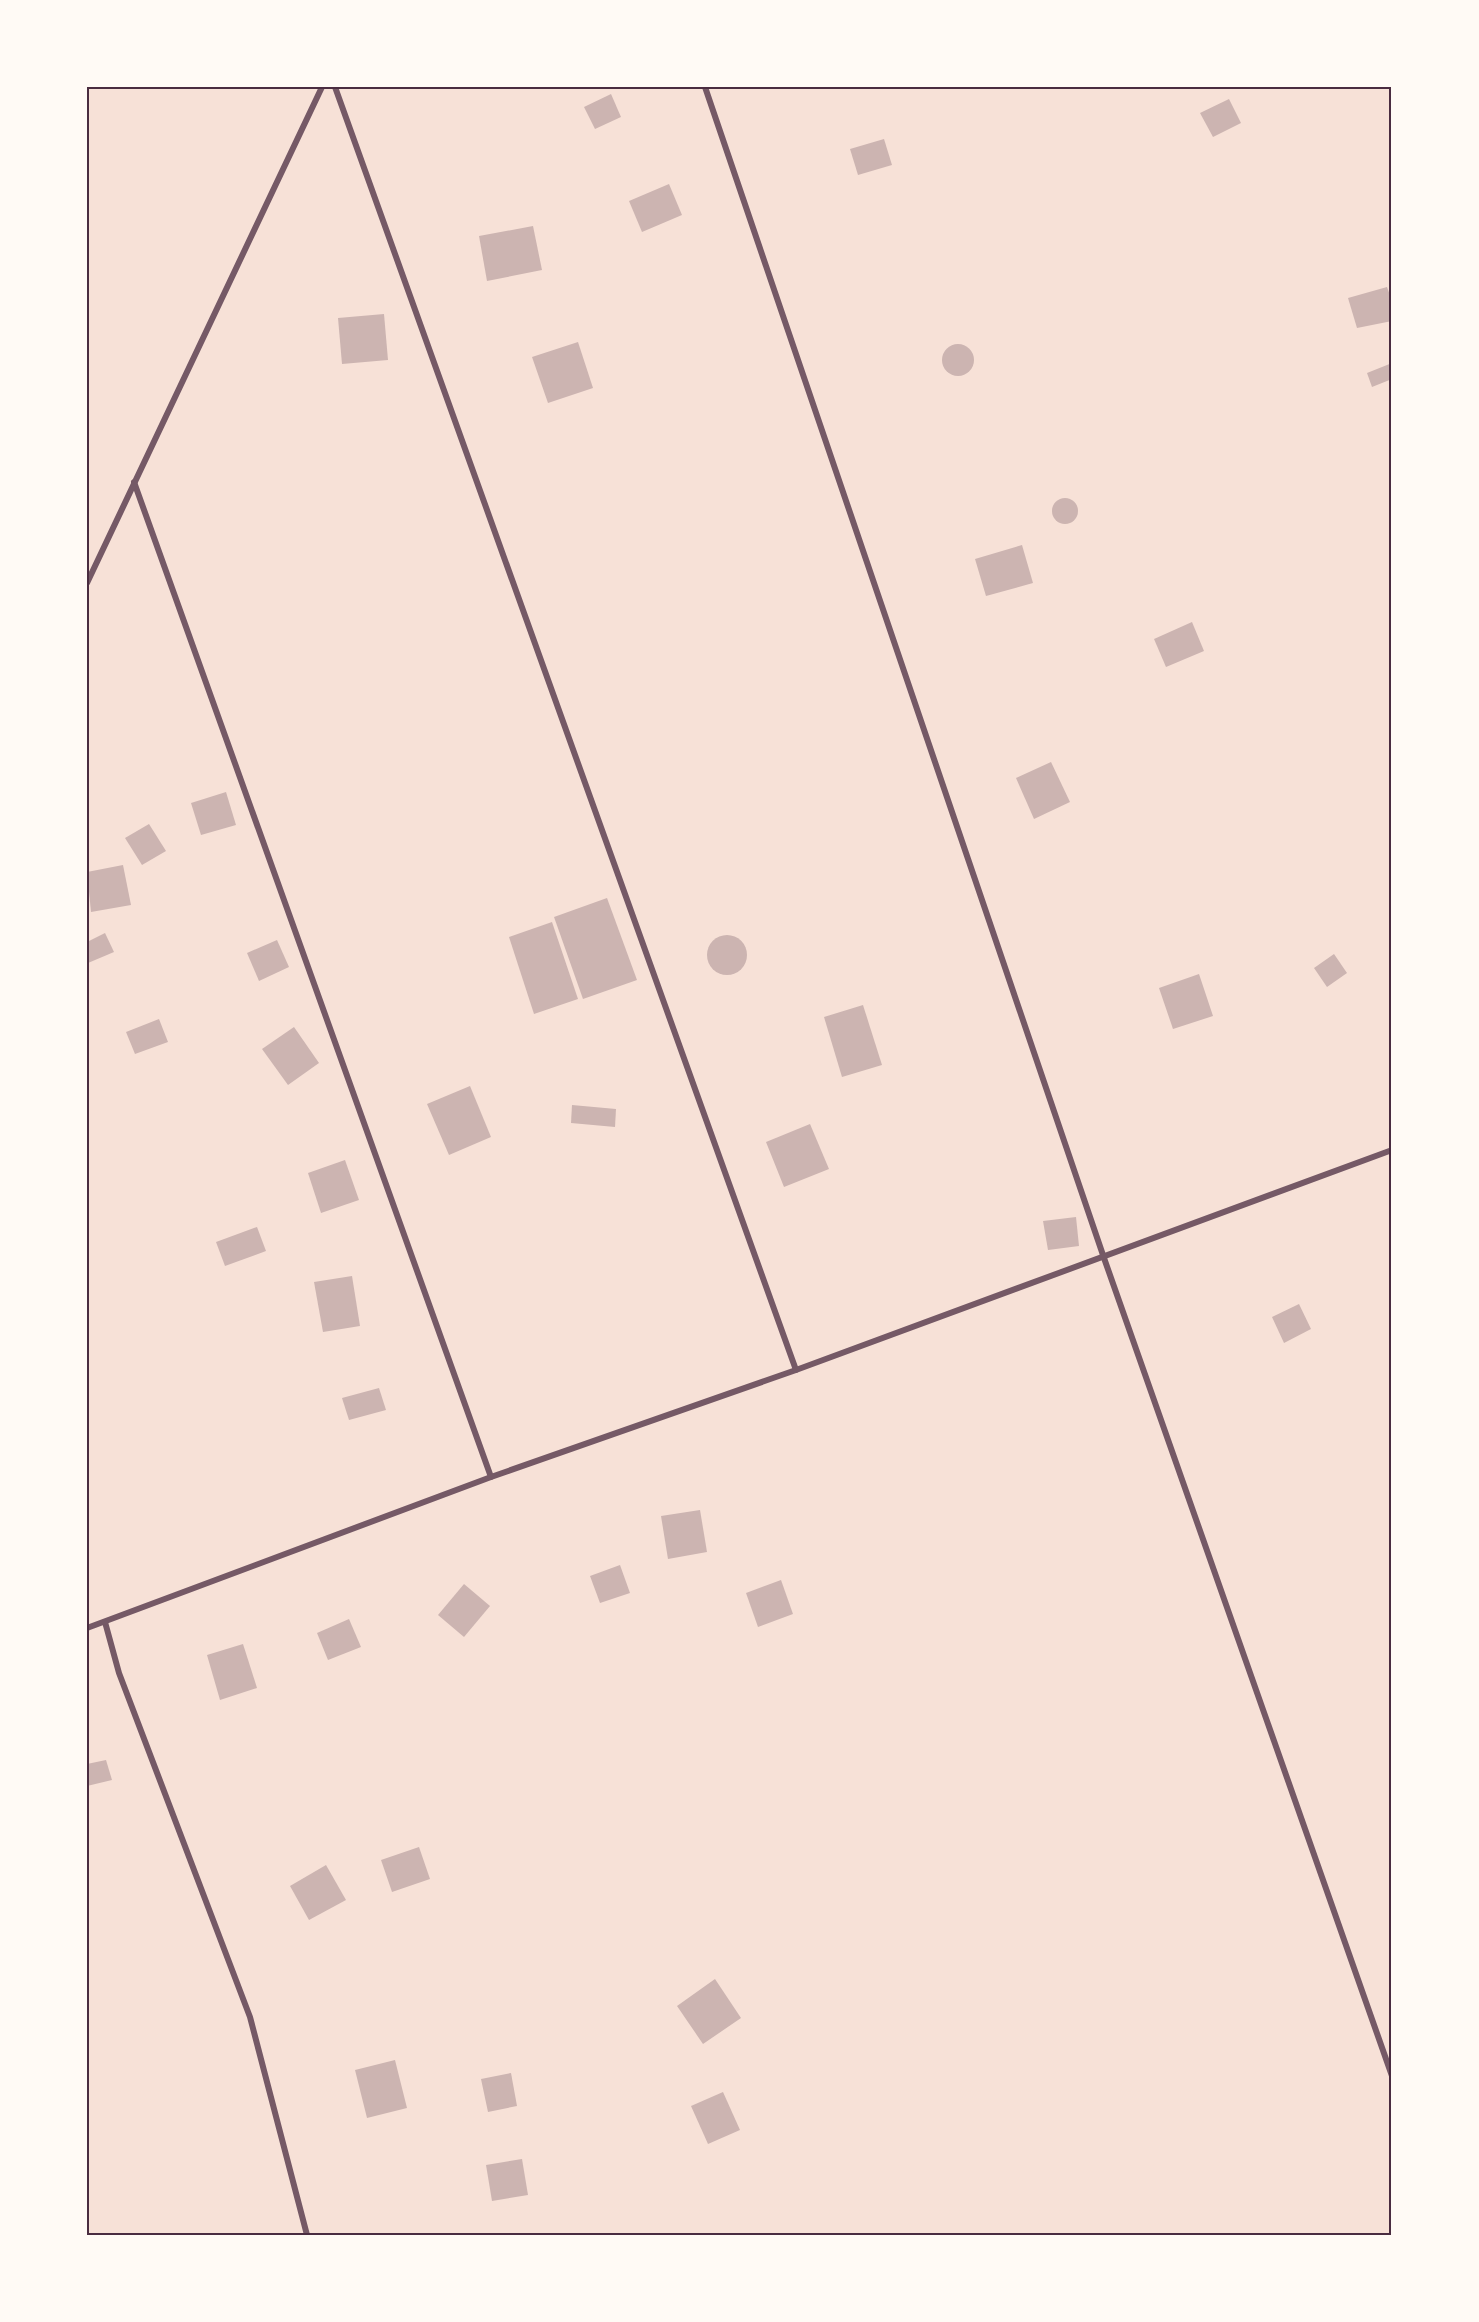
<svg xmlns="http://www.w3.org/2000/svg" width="1479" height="2322" font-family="Quicksand,sans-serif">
<rect width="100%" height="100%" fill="#f7e1d7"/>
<g fill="#ccb4b1">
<path d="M611,94L621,117L595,129L584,107Z"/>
<path d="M1229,99L1241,123L1213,137L1200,113Z"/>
<path d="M884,139L892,165L858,175L850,149Z"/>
<path d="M669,184L682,215L642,232L629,201Z"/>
<path d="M533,226L542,270L487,281L479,236Z"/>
<path d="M1387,287L1392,301V321L1357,328L1348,298Z"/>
<path d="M384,314L388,360L342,364L338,318Z"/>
<path d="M578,342L593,388L548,403L532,357Z"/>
<circle cx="958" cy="360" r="16"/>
<path d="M1392,363V379L1372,387L1367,373Z"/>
<circle cx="1065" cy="511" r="13"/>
<path d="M1022,545L1033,583L986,596L975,559Z"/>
<path d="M1192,622L1204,651L1166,667L1154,639Z"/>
<path d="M1051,762L1070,802L1034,819L1016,778Z"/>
<path d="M226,792L236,825L201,835L191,803Z"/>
<path d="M149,824L166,851L142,865L125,838Z"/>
<path d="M123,865L131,905L91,912L87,872Z"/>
<path d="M607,898L637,980L583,999L554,917Z"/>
<path d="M552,922L578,999L534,1014L509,937Z"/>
<path d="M105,933L114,952L88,963L87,942Z"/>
<circle cx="727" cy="955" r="20"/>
<path d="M277,940L289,967L259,981L247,953Z"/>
<path d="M1334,954L1347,973L1327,987L1314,968Z"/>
<path d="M1199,974L1213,1016L1173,1029L1159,988Z"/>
<path d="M863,1005L882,1065L842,1077L824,1017Z"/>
<path d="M159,1019L168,1042L135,1054L126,1032Z"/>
<path d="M294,1027L319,1063L288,1085L262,1049Z"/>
<path d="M470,1086L491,1137L449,1155L427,1104Z"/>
<path d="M572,1105L616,1109L615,1127L571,1123Z"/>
<path d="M810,1124L829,1169L784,1187L766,1142Z"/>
<path d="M345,1160L359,1200L321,1213L308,1173Z"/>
<path d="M1076,1217L1079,1246L1048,1250L1043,1221Z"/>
<path d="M257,1227L266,1251L225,1266L216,1242Z"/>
<path d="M352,1276L360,1326L323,1332L314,1282Z"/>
<path d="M1299,1304L1311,1329L1284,1343L1272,1317Z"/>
<path d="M379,1388L386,1410L349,1420L342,1398Z"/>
<path d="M700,1510L707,1552L668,1559L661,1516Z"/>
<path d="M620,1565L630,1593L600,1603L590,1576Z"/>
<path d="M781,1580L793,1614L758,1627L746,1593Z"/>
<path d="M464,1584L490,1606L464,1637L438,1615Z"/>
<path d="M349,1619L361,1647L328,1660L317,1633Z"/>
<path d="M243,1644L257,1688L220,1700L207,1655Z"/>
<path d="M106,1760L112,1780L87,1786V1764Z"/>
<path d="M419,1847L430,1879L392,1892L381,1860Z"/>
<path d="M326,1865L346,1900L309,1920L290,1886Z"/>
<path d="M715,1979L741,2018L703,2044L677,2006Z"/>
<path d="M395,2060L407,2108L367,2118L355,2070Z"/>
<path d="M511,2073L517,2106L488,2112L481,2079Z"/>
<path d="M723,2092L740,2130L708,2144L691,2106Z"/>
<path d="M522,2159L528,2195L492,2201L486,2165Z"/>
</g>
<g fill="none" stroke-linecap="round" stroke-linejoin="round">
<g stroke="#755966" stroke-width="6">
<path d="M335,87L796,1370"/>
<path d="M705,87L1104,1258L1392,2076"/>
<path d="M134,482L491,1477"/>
<path d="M87,583L322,87"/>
<path d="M105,1622L119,1673L250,2017L307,2235"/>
<path d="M87,1628L491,1477L796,1370L1392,1150"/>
</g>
</g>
<rect width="1479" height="2322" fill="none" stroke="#fffaf5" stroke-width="177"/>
<rect x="88" y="88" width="1302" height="2146" fill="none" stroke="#4a2c40" stroke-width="2"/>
</svg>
